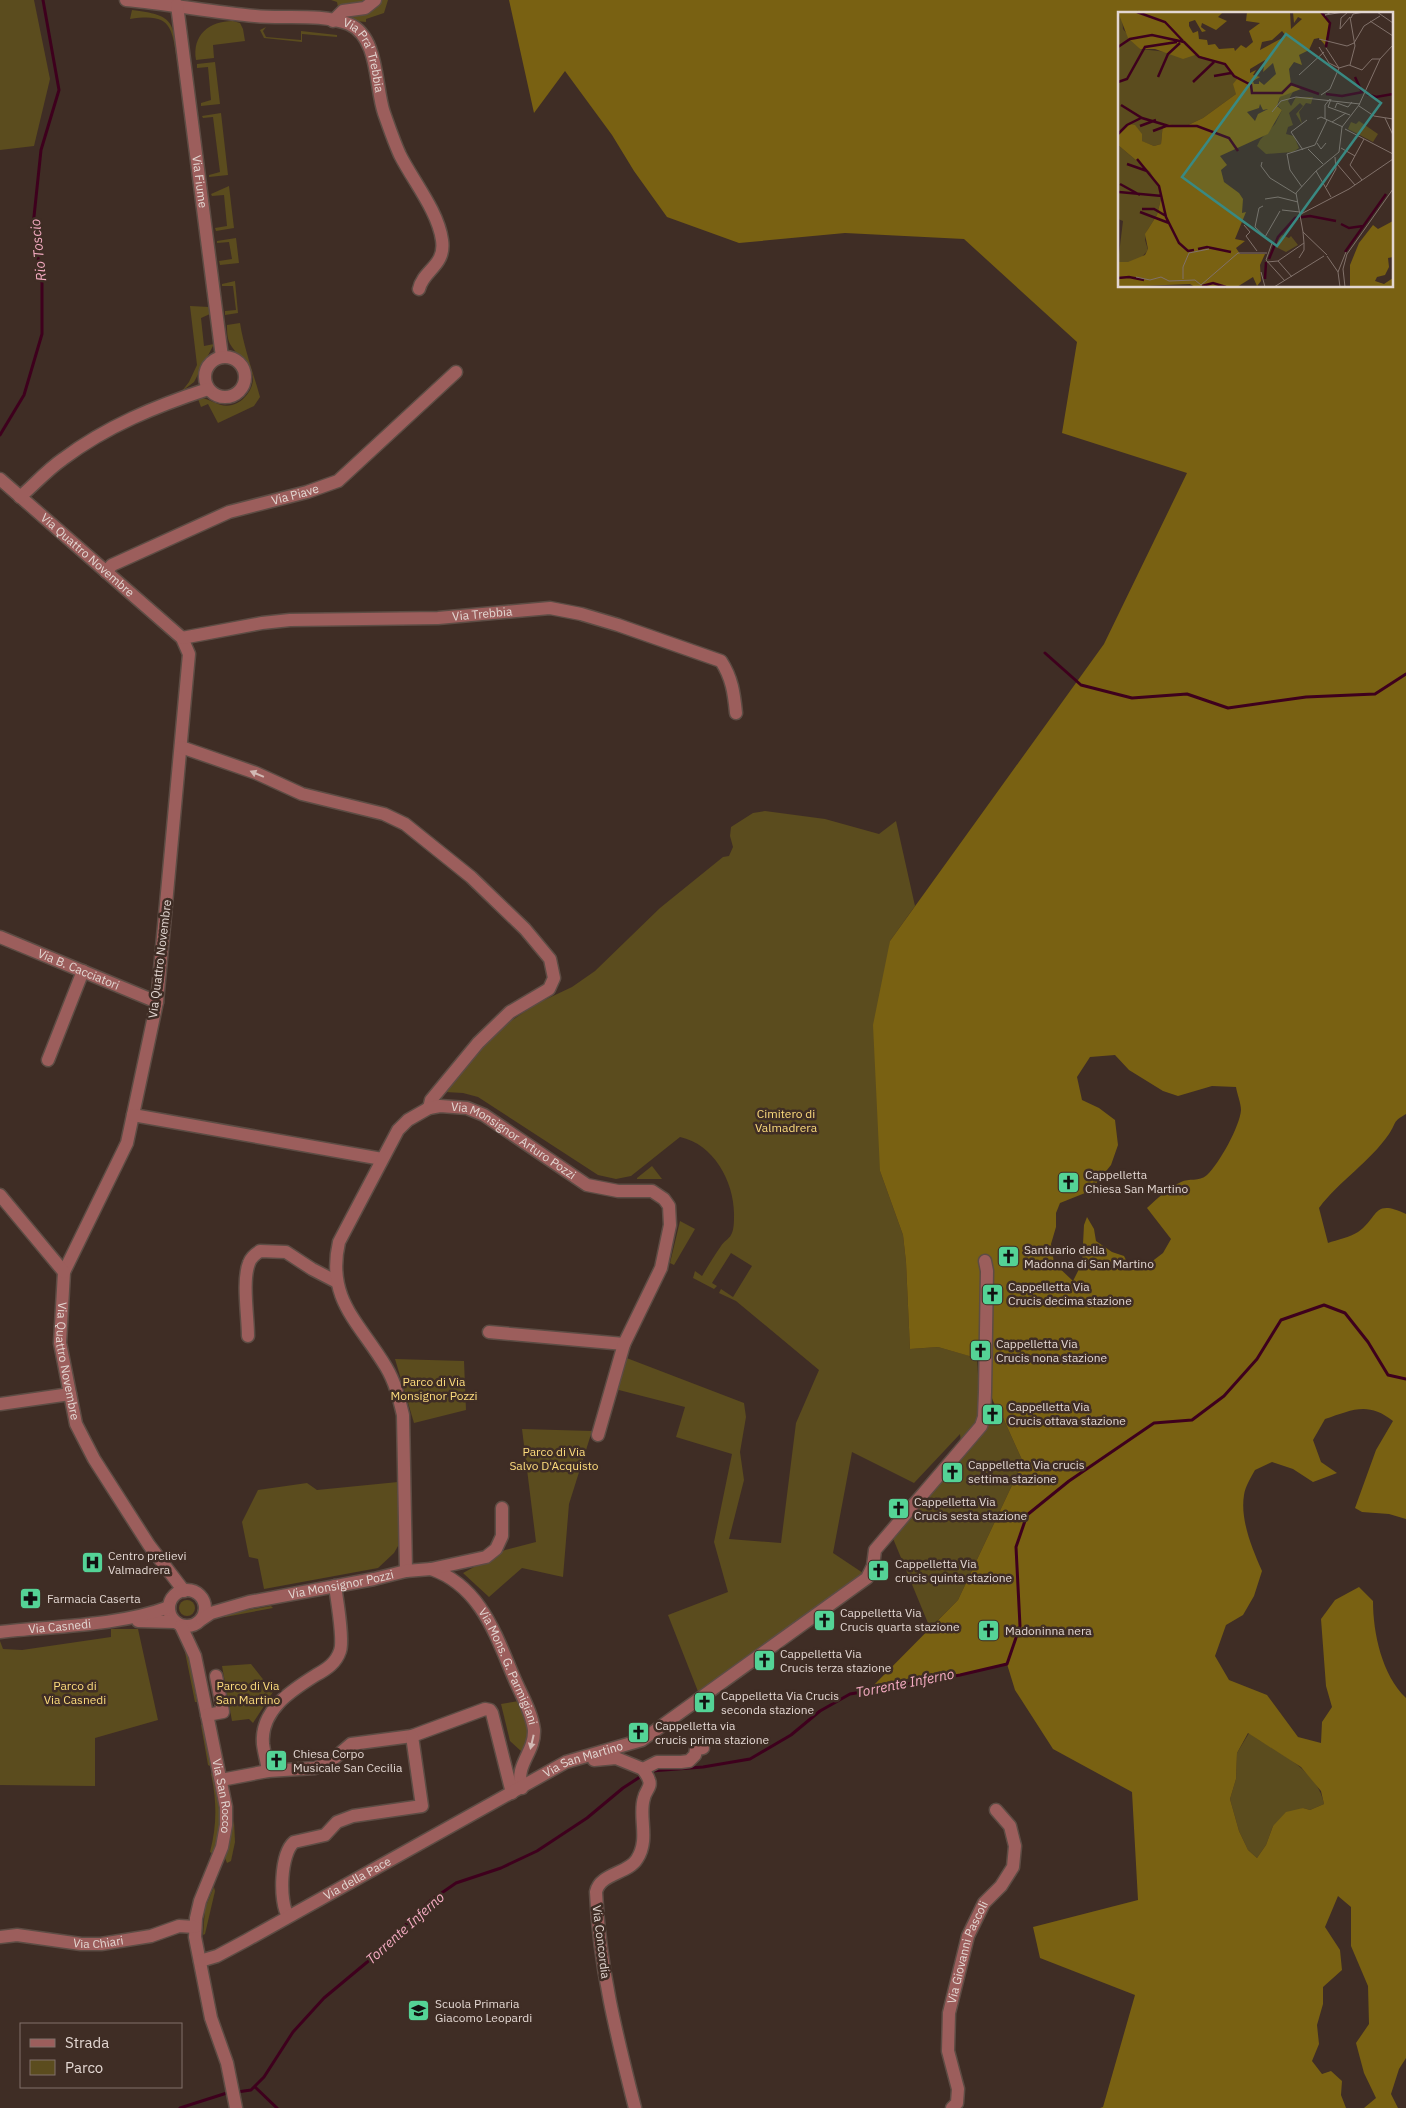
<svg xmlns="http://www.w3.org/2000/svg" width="1406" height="2108" font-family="'IBM Plex Sans',sans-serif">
<rect width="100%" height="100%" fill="#3f2d25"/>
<g fill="#5b4c1e">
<path d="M0,0H34L50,79L34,146L0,150Z"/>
<path d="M331,0H369L359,5L338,7L337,2Z"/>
<path d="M382,0H388L384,13L366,19V22L346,20V16C361,15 373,13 382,0Z"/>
<path d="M132,10C174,15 173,21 178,60L177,61C172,25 170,13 130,19Z"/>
<path d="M233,21L240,23L243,29L245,41L213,45L214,58L196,60C192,35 209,21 233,21Z"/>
<path d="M266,27L263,31L266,37L301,40V31L337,35V37L302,34V42L264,38L260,30Z"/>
<path d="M215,62L220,104L201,106V103L211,100L208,67L197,68V64Z"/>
<path d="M221,113L228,175L209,177V175L220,172L213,117L203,118L202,116Z"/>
<path d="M229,186L234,228L216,231L215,228L227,226L224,195L212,196L211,194Z"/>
<path d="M236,238L239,263L220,265L219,261L232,259L229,242L217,243V241Z"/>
<path d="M235,281L238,313L225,315V311L236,310L233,286H222V284Z"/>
<path d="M190,306L209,307L210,314L201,318L204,346L214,344L194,382L182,391L189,382L197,365Z"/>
<path d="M240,323C244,348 253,372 260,397L254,406L218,423L208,404L201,407L198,399L184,404L183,402C190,400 196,397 202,398C213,400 220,408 232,405C240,403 246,397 250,390C261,368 239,360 230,344C227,338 227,331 227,325Z"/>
<path d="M765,811L825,819L879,834L896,821L915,906L890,941L880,1171L903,1235L906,1262L910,1349L938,1347L977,1358L980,1409L976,1424L961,1443L960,1434L914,1483L852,1452L833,1553L863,1573L699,1694L668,1615L728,1592L714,1542L732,1454L676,1437L685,1407L615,1389L624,1357L744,1403L746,1417L740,1452L744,1480L729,1539L781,1543L796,1423L819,1370L736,1301L719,1293L721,1289L733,1297L752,1266L731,1253L712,1283L717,1286L714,1289L693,1278L695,1271L702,1276C708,1266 714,1256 721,1246C723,1242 729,1239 731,1235C734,1230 734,1222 734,1216C735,1183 714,1144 680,1137L631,1176L616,1179L598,1175L478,1097L463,1093L445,1092L487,1043L505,1025L536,1004L572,987L595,971L660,908L723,857L729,856L733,847L730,836L731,827L753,813Z"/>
<path d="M652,1166L662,1179H637V1178Z"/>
<path d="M680,1221L695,1229L674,1265L670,1263Z"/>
<path d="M395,1359L464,1361L466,1410L414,1423Z"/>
<path d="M994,1405L1000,1411L1023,1462L958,1600L930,1628L892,1536L985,1424Z"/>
<path d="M522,1429L592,1431L569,1504L563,1577L522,1568L489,1597L463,1573L505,1550L536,1542Z"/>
<path d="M398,1482V1546L394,1553L378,1568L264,1589L258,1559L249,1557L242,1522L258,1490L307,1483L317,1490Z"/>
<circle cx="187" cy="1608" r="8"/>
<path d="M271,1606L273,1608L225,1617V1614Z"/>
<path d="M111,1629H138L158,1720L95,1738V1786L0,1785V1641L3,1649L22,1650L111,1637Z"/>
<path d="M184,1647H187L197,1702H195Z"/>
<path d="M251,1664L273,1692L253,1723L249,1719L232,1721L222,1666Z"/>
<path d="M519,1701L533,1729L522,1752L510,1741L501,1704Z"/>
<path d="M203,1724L211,1764L210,1766L208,1765L201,1725Z"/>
<path d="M1249,1733C1275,1752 1317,1768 1324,1804L1310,1810L1303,1808L1273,1826L1266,1845L1257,1858L1248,1850L1239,1831L1230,1799L1236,1779L1237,1753Z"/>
<path d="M213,1772C218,1800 225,1827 213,1854L210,1852C217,1825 217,1802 211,1774Z"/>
<path d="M234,1821L235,1842L231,1861L227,1863L225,1858Z"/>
<path d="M214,1887L215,1891L205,1934L203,1935L205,1908Z"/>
</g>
<path fill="#796112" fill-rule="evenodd" d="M509,0H1406V1114C1392,1122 1397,1122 1389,1134C1369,1163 1340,1180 1319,1208L1328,1243C1337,1240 1350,1237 1358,1232C1379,1218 1372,1198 1406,1214V1519L1389,1514L1362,1512L1355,1508L1376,1450L1393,1421C1368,1401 1352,1410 1325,1419L1313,1440L1321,1462L1337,1473L1313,1482L1293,1469L1272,1462L1255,1470C1251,1477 1245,1487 1244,1495C1240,1520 1252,1548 1262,1571L1254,1596L1243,1615L1226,1625L1215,1656L1229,1680L1267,1695L1298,1737L1321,1743L1322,1722L1332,1707L1326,1686L1321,1619L1335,1600L1359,1587L1373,1601C1373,1633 1382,1675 1406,1698V2058L1399,2069L1391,2094L1398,2108H1364L1376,2098L1364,2073L1356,2043L1369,2024L1368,1986L1351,1946V1907L1338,1896L1325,1927L1340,1950L1342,1970L1323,1987V2004L1317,2025L1319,2044L1312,2061L1322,2074L1331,2071L1342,2081L1341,2095L1346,2108H1100L1103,2107L1135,1995L1040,1958L1033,1927L1138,1900L1132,1792L1053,1749L1015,1690L1007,1664L960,1675L910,1678L869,1690L958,1600L1023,1462L1000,1411C987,1399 990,1376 983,1360L938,1347L910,1349L906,1262L903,1235L880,1171L873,1025L890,941L1104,644L1187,473L1062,433L1077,342L964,239L845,233L739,243L667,217L634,171L612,135L565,71L534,113ZM1120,14H1392V286H1120ZM1115,1055L1129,1070L1163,1091L1178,1096L1212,1086L1236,1087C1237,1094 1241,1103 1241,1110C1240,1126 1219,1164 1207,1175C1199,1182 1189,1178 1181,1182C1168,1188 1158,1198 1147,1208L1171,1239L1163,1253L1146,1266H1129L1124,1256L1112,1252L1096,1241L1094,1229L1087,1217L1084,1225L1082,1263L1073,1281L1054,1263L1051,1244L1056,1227V1213L1060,1203L1090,1191L1111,1165L1118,1145L1115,1120L1099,1108L1082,1100L1077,1077L1090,1057ZM1248,1733L1301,1767L1321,1791L1324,1804L1310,1810L1303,1808L1286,1812L1273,1826L1266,1845L1257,1858L1248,1850L1239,1831L1230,1799L1236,1779L1237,1753Z"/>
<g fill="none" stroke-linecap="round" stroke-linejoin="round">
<g stroke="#3e001d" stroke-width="3">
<path d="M0,435L24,395L42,334V283L33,226L41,150L59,90L43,0"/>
<path d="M1045,653L1081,685L1132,698L1187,694L1228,708L1306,697L1375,694L1406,674"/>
<path d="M651,1771L703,1767L750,1759L791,1735L820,1711L850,1694L960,1675L1007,1664L1020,1626L1016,1547L1027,1515L1069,1481L1154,1423L1192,1420L1224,1396L1257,1359L1281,1320L1324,1305L1345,1313L1368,1342L1388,1375L1406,1379"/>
<path d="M255,2087L277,2108"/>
<path d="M237,2092L251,2090L264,2077L293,2032L324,1998L372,1958L430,1901L456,1883L501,1868L537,1851L587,1818L623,1788L643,1775"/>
<path d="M180,2108L230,2092"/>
</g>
<defs>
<g id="minor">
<path id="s1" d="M126,0C169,4 212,12 255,16C285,19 320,13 349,24C379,37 375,87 384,113C389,127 394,142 400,155C413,181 438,211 442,240C446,266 423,270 419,289"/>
<path id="s2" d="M177,5L222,357"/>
<path d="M333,21L343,11L365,8L375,0"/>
<circle cx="225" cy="377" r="20"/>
<path id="s3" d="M0,479L182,638L189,654L157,1002L127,1143L64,1272L60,1343L76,1424L94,1459L149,1545L184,1591"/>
<path d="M20,497C34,485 47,470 63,459C107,426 156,406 208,389"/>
<path id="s4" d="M106,572L112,565L229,512L307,492L338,481L456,372"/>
<path id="s5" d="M182,638L262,623L290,620L438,618L550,608L581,614L618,625L721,661C732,678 734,693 736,713"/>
<path d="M181,747L256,773L302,794L384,814L405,824L471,877L525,929L550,959L554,978L549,989L510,1012L478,1043L431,1100L429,1108"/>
<path id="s6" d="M0,937L157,1002"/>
<path d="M48,1060L83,971"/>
<path d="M133,1115L382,1159"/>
<path d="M0,1195L64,1272"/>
<path d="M489,1332L624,1344"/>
<path d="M248,1336C248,1316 242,1281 249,1263C251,1257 255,1254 260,1251L286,1252L312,1269L337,1282"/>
<path d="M0,1404L70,1394"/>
<path id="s7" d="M431,1569C481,1586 496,1636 515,1680C522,1696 532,1713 534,1730C535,1753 514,1765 522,1788"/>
<path id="s8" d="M406,1571L403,1415C399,1398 395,1382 386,1367C359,1322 326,1299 339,1242L398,1130L408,1120L429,1108L440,1106L467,1108L484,1115L587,1185L618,1191H652L664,1199L669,1206L670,1225L661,1268L624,1344L598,1435"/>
<circle cx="187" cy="1608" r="18"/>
<path id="s9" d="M202,1619L211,1613L249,1602L374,1579L406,1571L431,1569L486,1557L496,1549L502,1536V1508"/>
<path d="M138,1621L174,1622"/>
<path id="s10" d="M181,1626L195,1656L226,1807V1825L222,1847L200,1901L196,1918L195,1937L211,2018L227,2063L236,2108"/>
<path id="s11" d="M0,1632C53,1626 119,1626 169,1607"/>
<path d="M207,1715L223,1712L216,1676"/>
<path d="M594,1760L616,1758L643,1769L657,1762H681L689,1761L695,1755L696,1749L703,1748"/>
<path d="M268,1771C267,1762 264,1753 263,1744C260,1710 292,1690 316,1675C327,1669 336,1663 340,1651C344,1640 337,1600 335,1586"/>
<path d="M221,1780L268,1771L315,1768L331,1761L351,1744L412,1736L485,1709L490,1710L492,1713L512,1793"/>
<path d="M288,1916C279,1902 280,1854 294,1842L325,1835L337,1822L353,1816L422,1806L412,1736"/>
<path id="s12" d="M0,1937L17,1935L81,1944H101L151,1936L179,1926L195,1927"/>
<path id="s13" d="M200,1961L217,1956L247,1940L566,1762L642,1740L867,1578L873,1566L875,1550L981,1426L984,1417L985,1392L987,1271L985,1261"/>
<path d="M635,2108C617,2037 599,1966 596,1892C600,1873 628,1874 637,1859C650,1839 638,1816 644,1798C645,1791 652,1787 649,1780C648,1776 645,1773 643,1769"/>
<path id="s14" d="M952,2108L957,2103L958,2089L948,2051L949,2013L968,1936L984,1903L1001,1886L1013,1867L1015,1846L1010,1826L996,1810"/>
</g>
</defs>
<use href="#minor" stroke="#5d4c44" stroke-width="15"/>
<use href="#minor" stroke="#9c5e5c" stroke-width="12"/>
</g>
<defs><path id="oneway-solid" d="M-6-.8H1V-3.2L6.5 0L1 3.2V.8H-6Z" transform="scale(1.25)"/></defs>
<g fill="#d1b9b4">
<use href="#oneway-solid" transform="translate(257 774) rotate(-157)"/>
<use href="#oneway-solid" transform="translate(532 1742) rotate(103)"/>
</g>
<defs>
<symbol id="church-square" viewBox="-11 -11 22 22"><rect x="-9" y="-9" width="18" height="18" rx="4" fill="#54d396" stroke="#3f2d25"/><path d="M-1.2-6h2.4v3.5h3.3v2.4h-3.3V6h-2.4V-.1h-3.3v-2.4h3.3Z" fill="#111"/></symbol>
<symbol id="hospital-square" viewBox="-11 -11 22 22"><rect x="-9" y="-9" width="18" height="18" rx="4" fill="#54d396" stroke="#3f2d25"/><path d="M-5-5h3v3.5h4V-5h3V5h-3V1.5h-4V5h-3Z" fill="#111"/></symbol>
<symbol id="pharmacy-square" viewBox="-11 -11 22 22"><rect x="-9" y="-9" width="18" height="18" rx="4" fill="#54d396" stroke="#3f2d25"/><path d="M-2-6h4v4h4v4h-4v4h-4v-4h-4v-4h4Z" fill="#111"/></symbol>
<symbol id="school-square" viewBox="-11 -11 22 22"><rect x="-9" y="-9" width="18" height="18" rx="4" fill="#54d396" stroke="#3f2d25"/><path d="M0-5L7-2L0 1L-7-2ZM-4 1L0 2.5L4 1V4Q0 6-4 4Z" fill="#111"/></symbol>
</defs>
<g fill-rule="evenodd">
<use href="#church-square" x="1056" y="1170" width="25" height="25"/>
<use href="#church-square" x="996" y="1244" width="25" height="25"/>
<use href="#church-square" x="980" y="1282" width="25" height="25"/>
<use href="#church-square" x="968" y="1338" width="25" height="25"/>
<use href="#church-square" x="980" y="1402" width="25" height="25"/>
<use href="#church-square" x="940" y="1460" width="25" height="25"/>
<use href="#church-square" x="886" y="1496" width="25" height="25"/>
<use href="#hospital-square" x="80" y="1550" width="25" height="25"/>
<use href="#church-square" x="866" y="1558" width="25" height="25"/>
<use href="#pharmacy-square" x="18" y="1586" width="25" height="25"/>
<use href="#church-square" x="812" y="1608" width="25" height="25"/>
<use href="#church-square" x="976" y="1618" width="25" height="25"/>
<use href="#church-square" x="752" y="1648" width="25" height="25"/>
<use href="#church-square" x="692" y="1690" width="25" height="25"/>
<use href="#church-square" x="626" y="1720" width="25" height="25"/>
<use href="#church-square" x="264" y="1748" width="25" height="25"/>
<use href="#school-square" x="406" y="1998" width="25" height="25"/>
</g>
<g text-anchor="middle" stroke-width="5" stroke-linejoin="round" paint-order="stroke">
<g font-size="12" fill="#e3d7d2" stroke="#3f2d25">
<text dy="4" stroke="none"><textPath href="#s1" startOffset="261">Via Pra' Trebbia</textPath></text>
<text dy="4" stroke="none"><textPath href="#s2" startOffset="178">Via Fiume</textPath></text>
<text dy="4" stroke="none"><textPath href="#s4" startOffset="206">Via Piave</textPath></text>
<text dy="4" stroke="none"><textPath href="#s3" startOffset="116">Via Quattro Novembre</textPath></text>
<text dy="4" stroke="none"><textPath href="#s5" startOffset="302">Via Trebbia</textPath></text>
<text transform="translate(160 959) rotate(-83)" y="4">Via Quattro Novembre</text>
<text dy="4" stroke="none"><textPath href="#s6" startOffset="85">Via B. Cacciatori</textPath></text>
<text dy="4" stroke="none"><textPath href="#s8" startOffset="605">Via Monsignor Arturo Pozzi</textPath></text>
<text dy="4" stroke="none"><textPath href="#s3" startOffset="986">Via Quattro Novembre</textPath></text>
<text dy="4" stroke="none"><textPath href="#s9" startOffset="144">Via Monsignor Pozzi</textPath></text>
<text dy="4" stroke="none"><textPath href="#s11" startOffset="60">Via Casnedi</textPath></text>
<text dy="4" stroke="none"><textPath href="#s7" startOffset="129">Via Mons. G. Parmigiani</textPath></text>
<text dy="4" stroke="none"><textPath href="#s13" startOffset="434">Via San Martino</textPath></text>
<text dy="4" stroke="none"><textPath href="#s10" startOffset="176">Via San Rocco</textPath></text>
<text dy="4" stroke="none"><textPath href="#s13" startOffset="178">Via della Pace</textPath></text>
<text dy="4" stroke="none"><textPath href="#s12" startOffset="99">Via Chiari</textPath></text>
<text transform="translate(601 1942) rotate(83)" y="4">Via Concordia</text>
<text dy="4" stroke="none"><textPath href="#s14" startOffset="162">Via Giovanni Pascoli</textPath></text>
</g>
<g font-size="12" fill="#fddc7d" stroke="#3f2d25">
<text x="786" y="1118">Cimitero di<tspan x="786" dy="14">Valmadrera</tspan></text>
<text x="434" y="1386">Parco di Via<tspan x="434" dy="14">Monsignor Pozzi</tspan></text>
<text x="554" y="1456">Parco di Via<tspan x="554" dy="14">Salvo D'Acquisto</tspan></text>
<text x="75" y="1690">Parco di<tspan x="75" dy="14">Via Casnedi</tspan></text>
<text x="248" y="1690">Parco di Via<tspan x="248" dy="14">San Martino</tspan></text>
</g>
<g font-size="12" fill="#e3d7d2" stroke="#3f2d25" text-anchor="start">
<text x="1085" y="1179">Cappelletta<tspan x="1085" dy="14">Chiesa San Martino</tspan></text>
<text x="1024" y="1254">Santuario della<tspan x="1024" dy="14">Madonna di San Martino</tspan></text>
<text x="1008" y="1291">Cappelletta Via<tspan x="1008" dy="14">Crucis decima stazione</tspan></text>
<text x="996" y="1348">Cappelletta Via<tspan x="996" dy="14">Crucis nona stazione</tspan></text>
<text x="1008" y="1411">Cappelletta Via<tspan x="1008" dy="14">Crucis ottava stazione</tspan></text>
<text x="968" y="1469">Cappelletta Via crucis<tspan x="968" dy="14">settima stazione</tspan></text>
<text x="914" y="1506">Cappelletta Via<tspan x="914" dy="14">Crucis sesta stazione</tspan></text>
<text x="108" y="1560">Centro prelievi<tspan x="108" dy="14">Valmadrera</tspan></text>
<text x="895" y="1568">Cappelletta Via<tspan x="895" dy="14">crucis quinta stazione</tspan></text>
<text x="47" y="1603">Farmacia Caserta</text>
<text x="840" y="1617">Cappelletta Via<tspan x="840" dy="14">Crucis quarta stazione</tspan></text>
<text x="1005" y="1635">Madoninna nera</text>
<text x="780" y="1658">Cappelletta Via<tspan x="780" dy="14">Crucis terza stazione</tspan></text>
<text x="721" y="1700">Cappelletta Via Crucis<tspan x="721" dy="14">seconda stazione</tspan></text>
<text x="655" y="1730">Cappelletta via<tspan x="655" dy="14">crucis prima stazione</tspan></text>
<text x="293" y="1758">Chiesa Corpo<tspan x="293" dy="14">Musicale San Cecilia</tspan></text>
<text x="435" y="2008">Scuola Primaria<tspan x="435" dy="14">Giacomo Leopardi</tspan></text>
</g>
<g font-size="14" font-style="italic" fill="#f5acc2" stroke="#3f2d25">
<text transform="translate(38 250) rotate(-96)" y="5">Rio Toscio</text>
<text transform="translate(905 1683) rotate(-11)" y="5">Torrente Inferno</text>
<text transform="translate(405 1928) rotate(-42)" y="5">Torrente Inferno</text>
</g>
</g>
<g transform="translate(1118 12)">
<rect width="275" height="275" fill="#3f2d25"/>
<path d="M0,2L4,4L5,17L22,37L77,43L107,52L119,67L118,82L85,106L66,115L45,111L43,132L36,134L23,129L11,112L0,123ZM176,78L170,89L173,94L178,85H195L193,92L188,91L181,100L184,112L178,102L185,94L182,91L171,101L175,113L170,115L168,122L176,124L181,136L175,140L148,142L139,134L142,128L157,112L164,98L160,94L162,85ZM241,109L260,122L255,130L230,117L233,110L238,112ZM0,133L32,160L41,174L43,187L39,203L29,219L27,228L30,238L23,246L10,251L0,250L5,209L0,207ZM164,223L171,226L173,224L180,233L168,240L156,234Z" fill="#5b4c1e"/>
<path d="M0,0H105L100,5L109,9L98,18L84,11L83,15L88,19L84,20L77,8L71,10V14L75,21L80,19L81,27L89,28L90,33L97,32L101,37L116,36L117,39L123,33L128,36L135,30L131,19L142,11L128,9L129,0H172L173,17L184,7L180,5L176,11L175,0H203L212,11L207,33L201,26L196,27L191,38L181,43L184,53L176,50L171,57L173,72L183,77L162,85L159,94L164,98L150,122L102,144L109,153L103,158L106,170L121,181L125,187L124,201L128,200L117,227L127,229L118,236L122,242H147L142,253L143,269L139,274L135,265L119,275H77L72,272L0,275V250H10L27,243L30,237L27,222L39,203L43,187L40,174L32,160L0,133V123L11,112L17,113L24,122V129L36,134L43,132L45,111L66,115L85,106L118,82L115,72L119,67L107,52L91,47L77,43L65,47L37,37H22L10,26ZM164,19L168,24L142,38L144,30L154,28ZM147,48L145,60L155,51L158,62L146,73L141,69V72H136L135,69L142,65L135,63L138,58L132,61V57ZM142,92L145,98L150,97L140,102L137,109L129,100L141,96ZM275,209V245L270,246L271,255L267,263L259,265L257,269L266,272L275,266V275H232V253L241,231L255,213L260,217Z" fill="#796112" fill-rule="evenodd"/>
<path fill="none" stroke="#3e001d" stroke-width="2.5" d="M19,0L47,10L65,29M203,0L212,11L208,35M0,35L12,27L34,23L66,30L81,45L107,52L116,64L133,73L134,81H164L173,72L201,82M96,64L113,61M40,65L50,42L62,31M237,65L244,80M0,70L9,67L27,35L59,30M75,70L96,50M208,82L224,84L245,80M249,82L258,85L275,82M3,93L24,106L51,114M22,114L38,108M35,119L48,114H79L111,126L120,139M0,122L9,113L23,106M19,147L41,174L48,205L61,231L70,239L76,238M9,152L29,159M2,172L22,183M1,180L44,184M24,197H36L48,204M22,200L51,211M223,212L231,216L245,214M80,237L89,235L113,240M227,240L268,182M151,247L160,225L177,206L192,204L218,209M0,266L11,265L26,268M147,267L148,250M84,274L95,271L108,275"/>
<path fill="none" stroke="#81716a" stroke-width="1" d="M214,0L207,3L226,0M230,0L223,6L222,17L232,5L237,34L232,53M259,0L275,11M233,6L235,2L246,0M252,9L275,24M201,27L229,34L236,31M236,31L246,14L262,4M201,35L211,51L221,56M208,36L221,56M221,56L231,53L244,58L254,47H262M181,63L206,40M203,83L212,77L221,56M213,87L210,95L232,103M241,94L256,104L275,107M217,96L219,91L230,95L234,90M154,100L163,89L178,85L242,92M267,106L275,123M199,107L203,105L225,115M207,107V93L212,87M214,110L228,101M227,117L275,142M199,131L203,137L208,131M223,136L237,144M190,137L205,152M185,138L173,120L189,108M144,150L143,154L152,166L178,182M219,152L237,173M198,159L213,185M244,168L232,153L246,127M184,175L172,158L169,142L197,133L209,108M208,175L218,157L217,145M147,187L160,185L180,190M145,194L141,196L137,215L154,231L148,248L167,269M164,198L182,200M183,202L231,177L275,147M126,213L132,220L128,224L139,239M147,225L162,199M209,243L185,220L178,181L198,159L221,140L224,115L241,93L262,47L275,33M209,244L220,260L222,275M181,246L186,238V231M160,249L174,265M149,250L160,249L186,231L185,220M143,260L147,275M220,260L228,240M18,265L32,268L43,265L51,269L77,268L83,273L120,241H149M65,267V255L71,241L91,237M156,275L206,244M227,275L225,257L229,242L275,177"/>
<path fill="#398982" fill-opacity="0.15" stroke="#398982" stroke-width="2.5" d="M168,22L263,91L159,234L64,165Z"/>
<rect width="275" height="275" fill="none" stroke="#e3d7d2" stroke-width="2.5"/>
</g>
<rect x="20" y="2023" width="162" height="65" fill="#3f2d25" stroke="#81716a"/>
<rect x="30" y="2039" width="25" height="8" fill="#9c5e5c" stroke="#81716a"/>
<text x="65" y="2048" font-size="15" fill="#e3d7d2">Strada</text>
<rect x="30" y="2060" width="25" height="15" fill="#5b4c1e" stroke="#81716a"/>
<text x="65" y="2073" font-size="15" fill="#e3d7d2">Parco</text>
</svg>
